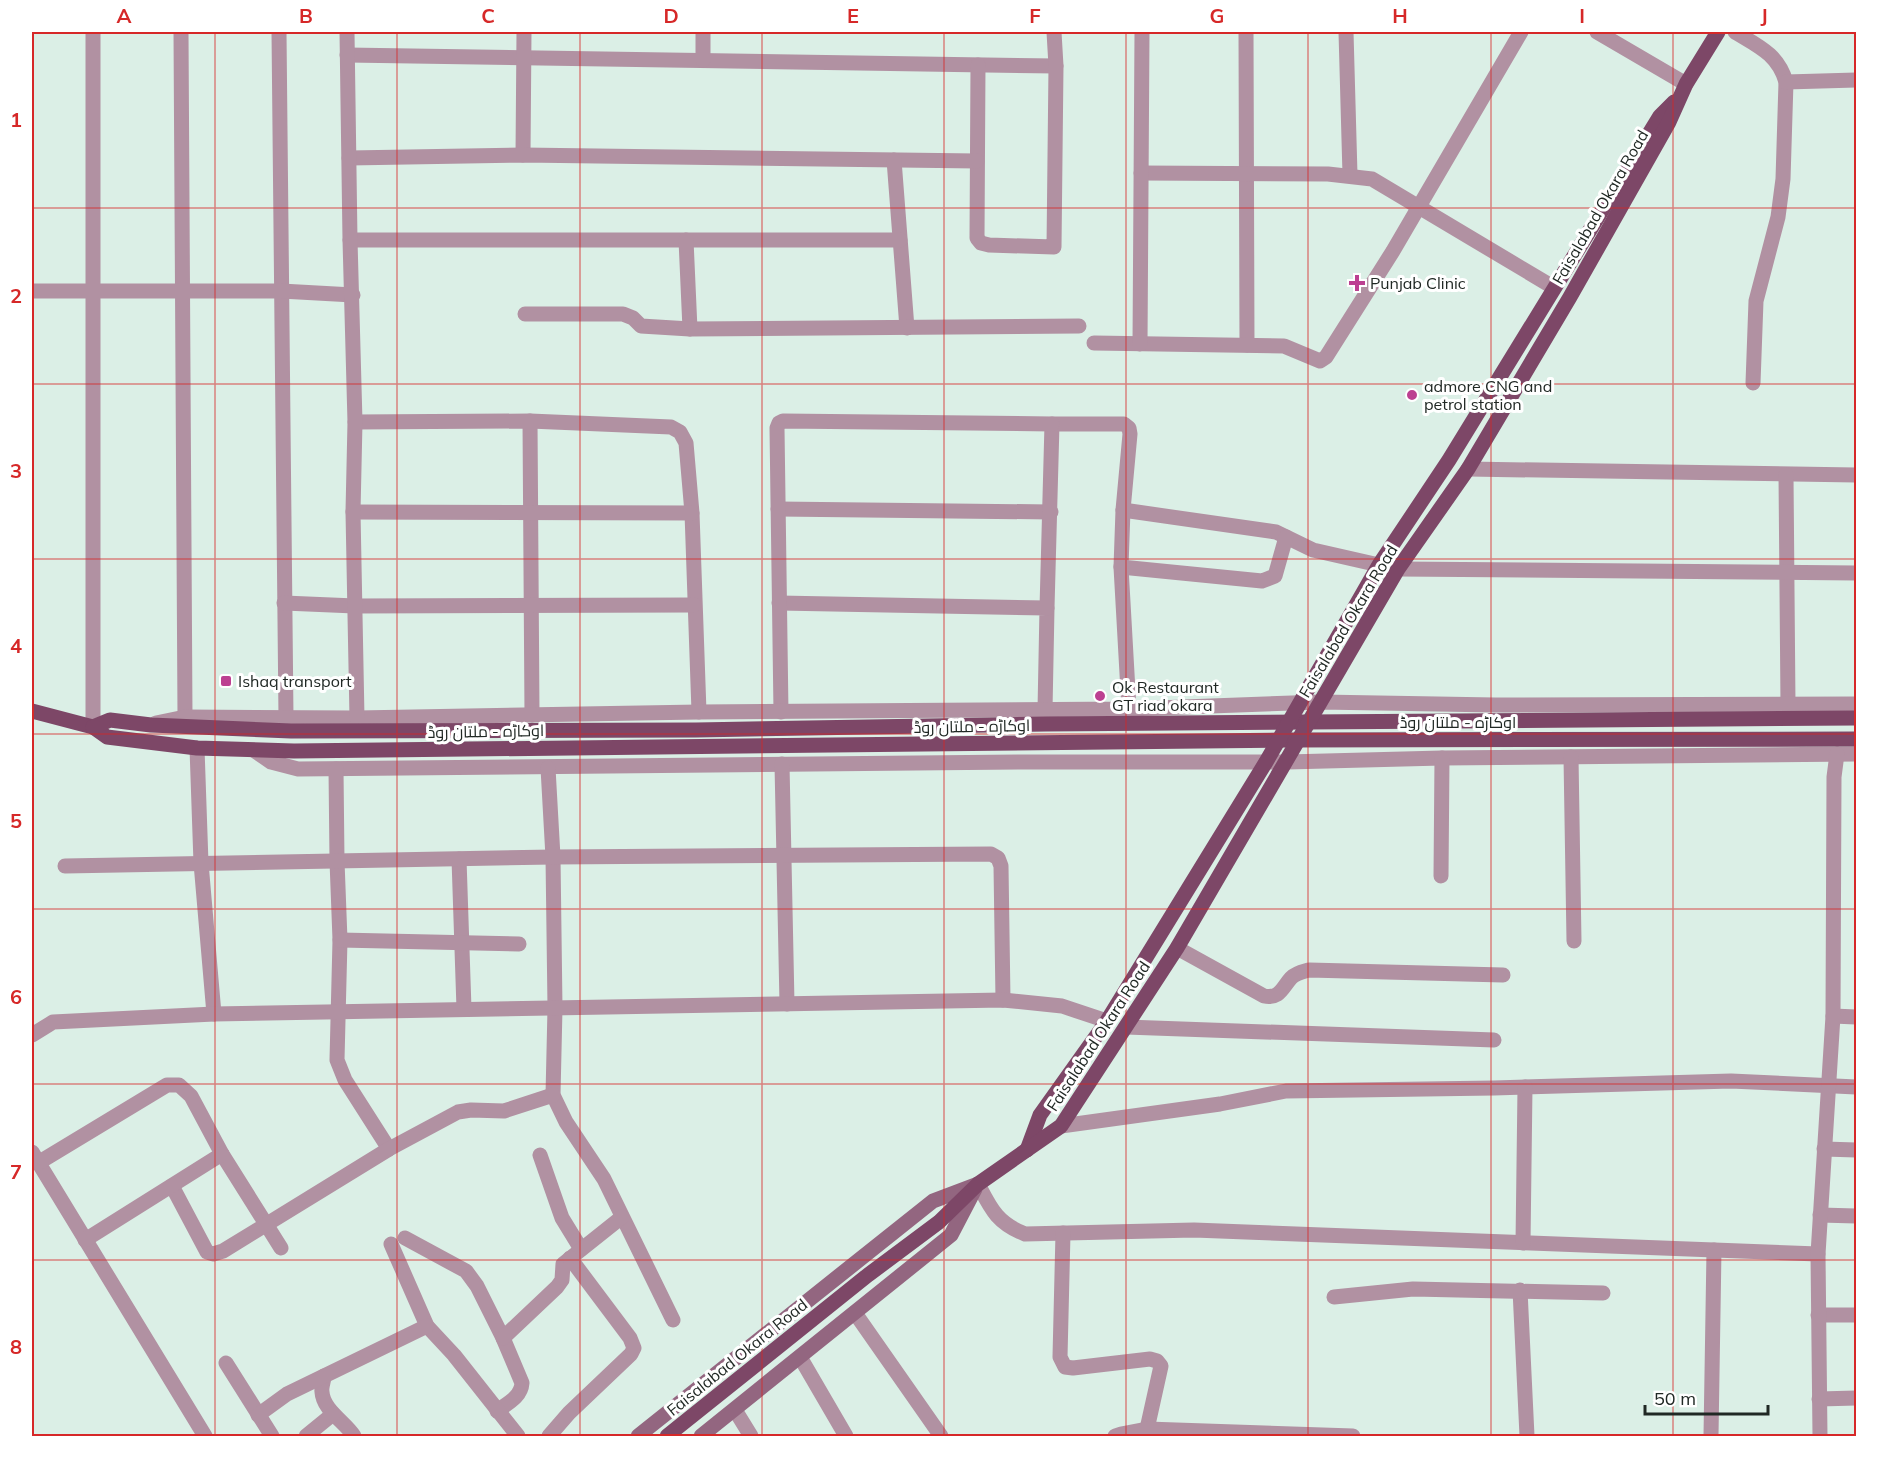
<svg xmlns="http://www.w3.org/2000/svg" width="1888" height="1468" font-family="Mulish,Cairo,sans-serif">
<rect width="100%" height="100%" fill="#dbefe6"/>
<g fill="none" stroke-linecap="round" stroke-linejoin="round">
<g stroke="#b191a2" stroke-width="15">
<path d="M181,32L185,717"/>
<path d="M279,32L286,717"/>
<path d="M1246,32L1247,345"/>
<path d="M1346,32L1350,175"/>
<path d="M1597,32L1686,84"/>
<path d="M1735,32C1758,46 1778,54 1786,82L1783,179L1778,217L1756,301L1753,383"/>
<path d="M347,55L1056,66"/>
<path d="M703,60V32"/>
<path d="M978,65L977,238L981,243L989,245L1054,247L1056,66L1054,32"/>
<path d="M1786,82L1856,80"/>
<path d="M523,155L524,32"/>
<path d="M349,158L523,155L977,161"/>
<path d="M894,160L907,328"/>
<path d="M1141,173L1328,174L1372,179L1553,287"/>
<path d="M350,240H900"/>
<path d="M686,240L690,329"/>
<path d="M32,291H281L353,295"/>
<path d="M525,314H623L633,318L641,326L690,329L1079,326"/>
<path d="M1094,343L1284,346L1320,361L1326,357L1393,251L1521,32"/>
<path d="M1140,344L1142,32"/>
<path d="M530,421L532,715"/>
<path d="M355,422L530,421L671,427L680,432L686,443L692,513L699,712"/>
<path d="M1468,469L1856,475"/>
<path d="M1786,475L1788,704"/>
<path d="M778,509L1051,512"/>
<path d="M1123,510L1276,532L1313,550L1379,565"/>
<path d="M353,512L692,513"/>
<path d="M1121,567L1262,581L1275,576L1286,537"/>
<path d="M1398,569L1856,573"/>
<path d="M284,603L355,606L694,605"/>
<path d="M779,603L1047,608L1045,710"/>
<path d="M1047,608L1052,424H1124L1129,428L1130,434L1123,510L1121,567L1129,709"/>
<path d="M781,712L777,428L779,423L783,421L1052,424"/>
<path d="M156,723L185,717L357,718L699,712L1129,709L1321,702L1495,705L1856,704"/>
<path d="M93,727V32"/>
<path d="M197,748L201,863L214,1014"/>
<path d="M255,751L271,762L298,769L1028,762H1287L1442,758L1856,754"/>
<path d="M1571,757L1574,941"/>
<path d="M782,764L787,1004"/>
<path d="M548,768L553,857L555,1008L553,1095L566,1122L604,1179L673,1320"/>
<path d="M336,769L337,861L340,940L337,1060L345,1080L389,1149"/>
<path d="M459,859L464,1009"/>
<path d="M65,866L553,857L991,854L998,858L1001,866L1003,1000"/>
<path d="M1441,876L1442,758"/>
<path d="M340,940L519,944"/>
<path d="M1177,948L1264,996C1280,999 1282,988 1291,978C1296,973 1302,972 1309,970L1503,975"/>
<path d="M1833,1016L1856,1017"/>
<path d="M1126,1027L1494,1040"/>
<path d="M32,1035L53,1022L214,1014L1003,1000L1062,1006L1107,1021"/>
<path d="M1061,1126L1220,1104L1286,1091L1494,1088L1731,1081L1856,1087"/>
<path d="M1824,1149L1856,1150"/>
<path d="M32,1152L205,1436"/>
<path d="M540,1155L562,1218L581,1249"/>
<path d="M38,1163L167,1085H179L191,1096L222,1154L281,1248"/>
<path d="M978,1184C991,1209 997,1223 1025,1234L1194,1230L1818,1254"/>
<path d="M172,1186L207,1252L213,1254L223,1251L389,1149L458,1112L471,1110L504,1111L553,1095"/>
<path d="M1820,1215L1856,1216"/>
<path d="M1063,1233L1060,1357L1065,1367L1073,1368L1150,1359L1157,1361L1161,1366L1147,1429"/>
<path d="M405,1238L466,1271L477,1286L503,1338L522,1383C521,1397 508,1403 497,1411"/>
<path d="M85,1240L222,1154"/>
<path d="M1523,1243L1525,1087"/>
<path d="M391,1244L427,1326L454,1355L518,1436"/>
<path d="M1520,1290L1527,1436"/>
<path d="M1334,1297L1413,1289L1603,1293"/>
<path d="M855,1313L941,1436"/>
<path d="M1818,1315H1856"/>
<path d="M503,1338L557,1287L562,1280L563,1264L622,1217"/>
<path d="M800,1357L846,1436"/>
<path d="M226,1363L272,1436"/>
<path d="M324,1376C324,1381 321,1387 322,1392C323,1410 345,1422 354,1436"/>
<path d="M1819,1399L1856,1398"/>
<path d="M735,1410L751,1436"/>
<path d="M258,1415L287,1394L427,1326"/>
<path d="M306,1436L333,1414"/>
<path d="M549,1436L569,1413L631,1354L634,1348L630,1338L570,1258"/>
<path d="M1115,1436L1121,1434L1147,1429L1353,1436"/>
<path d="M1711,1436L1714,1250"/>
<path d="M1820,1436L1818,1254L1833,1016L1834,777L1837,754"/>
</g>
<path stroke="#b191a2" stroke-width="15" d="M347,32L350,240L355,422L353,512L357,718"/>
<g stroke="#936680" stroke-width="15">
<path d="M638,1436L933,1201L978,1184"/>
<path d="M701,1436L951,1235L975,1189"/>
</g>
<g stroke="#7d4767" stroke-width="15">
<path d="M32,711L93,727L107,737L197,748L294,751L1287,740L1856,739"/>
<path d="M93,727L110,720L151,725L291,731L696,730L1046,724L1856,718"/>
<path d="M1027,1150L1040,1115L1107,1021L1266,762L1379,565L1449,460L1660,116L1674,102"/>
<path d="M667,1436L868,1275L939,1222L978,1184L1061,1126L1177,948L1398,569L1468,469L1570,297L1669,122L1686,84L1718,32"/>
</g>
</g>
<path fill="none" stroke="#d62828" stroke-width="1.5" stroke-opacity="0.55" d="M215,32V1436M397,32V1436M580,32V1436M762,32V1436M944,32V1436M1126,32V1436M1308,32V1436M1491,32V1436M1673,32V1436M32,208H1856M32,384H1856M32,559H1856M32,734H1856M32,909H1856M32,1084H1856M32,1260H1856"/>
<g fill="#bc4091" stroke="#fff" stroke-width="2">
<path d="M1354 274h6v6h6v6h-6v6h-6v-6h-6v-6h6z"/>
<circle cx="1412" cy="395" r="6"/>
<rect x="220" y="675" width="12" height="12" rx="3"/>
<circle cx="1100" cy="696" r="6"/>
</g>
<g text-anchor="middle" stroke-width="6" stroke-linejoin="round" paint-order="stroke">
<g font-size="16" fill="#202824" stroke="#fff">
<text transform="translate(1600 207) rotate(-60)" y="6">Faisalabad Okara Road</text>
<text transform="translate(1348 621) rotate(-59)" y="6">Faisalabad Okara Road</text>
<text x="1458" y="728">اوکاڑہ - ملتان روڈ</text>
<text transform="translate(972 726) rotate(-1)" y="6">اوکاڑہ - ملتان روڈ</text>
<text transform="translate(486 731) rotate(-1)" y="6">اوکاڑہ - ملتان روڈ</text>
<text transform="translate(1098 1036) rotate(-57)" y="6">Faisalabad Okara Road</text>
<text transform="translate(737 1357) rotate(-39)" y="6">Faisalabad Okara Road</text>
</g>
<g font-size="16" fill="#202824" stroke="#fff" text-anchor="start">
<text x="1370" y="289">Punjab Clinic</text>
<text x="1424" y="392">admore CNG and<tspan x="1424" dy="18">petrol station</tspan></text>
<text x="238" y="687">Ishaq transport</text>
<text x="1112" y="693">Ok Restaurant<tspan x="1112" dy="18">GT riad okara</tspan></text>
</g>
</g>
<rect width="1888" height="1468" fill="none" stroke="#ffffff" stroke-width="66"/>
<path d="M1645 1405v9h123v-9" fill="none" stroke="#202824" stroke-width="3"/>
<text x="1654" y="1405" font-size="18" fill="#202824" stroke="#ffffff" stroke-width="4.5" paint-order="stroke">50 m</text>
<rect x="33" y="33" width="1822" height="1402" fill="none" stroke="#d62828" stroke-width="2"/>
<g font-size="20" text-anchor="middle" font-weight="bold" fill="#d62828">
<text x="124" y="23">A</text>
<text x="306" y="23">B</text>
<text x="488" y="23">C</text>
<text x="671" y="23">D</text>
<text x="853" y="23">E</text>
<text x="1035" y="23">F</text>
<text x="1217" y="23">G</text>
<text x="1400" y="23">H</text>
<text x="1582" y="23">I</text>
<text x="1764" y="23">J</text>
<text x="16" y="127">1</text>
<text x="16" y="303">2</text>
<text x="16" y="478">3</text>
<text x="16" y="653">4</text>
<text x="16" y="828">5</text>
<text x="16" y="1004">6</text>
<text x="16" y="1179">7</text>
<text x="16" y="1354">8</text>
</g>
</svg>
